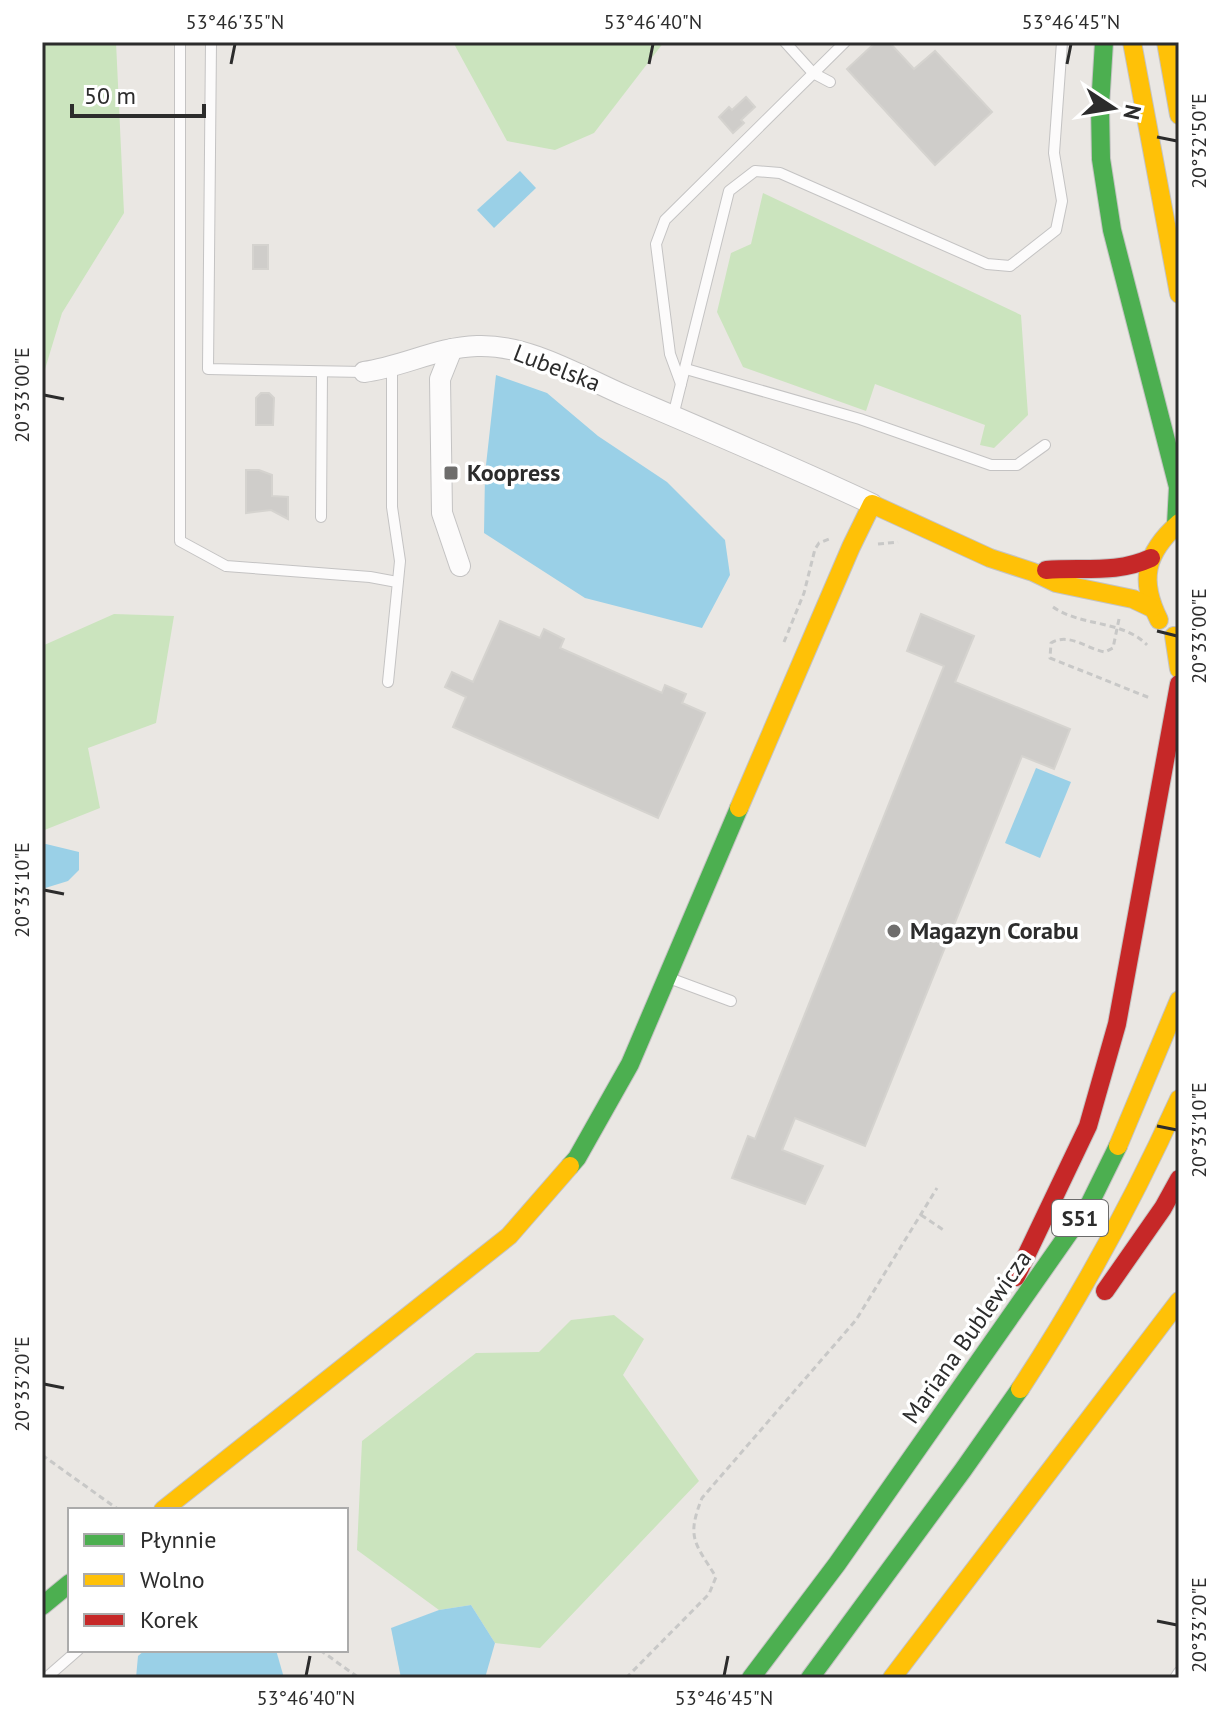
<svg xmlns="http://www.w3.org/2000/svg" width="1221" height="1720" font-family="'PT Sans',sans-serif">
<rect width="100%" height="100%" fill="#eae7e3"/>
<g fill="#cbe4be">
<path d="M42,42H116L124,213L62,313L42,379Z"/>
<path d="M453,42H664L594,133L555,150L507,141Z"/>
<path d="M763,193L1021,315L1028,415L994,448L980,445L985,425L875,384L866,411L743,367L717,312L731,253L751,244Z"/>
<path d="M114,614L174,616L156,723L88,748L100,808L42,831V646Z"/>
<path d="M614,1315L644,1339L623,1375L699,1481L540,1648L495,1643L471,1605L439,1610L357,1550L362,1441L476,1353L539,1352L571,1320Z"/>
</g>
<g fill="#9ad0e7">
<path d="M520,171L536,188L494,228L477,210Z"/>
<path d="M496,375L547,393L598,436L667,482L725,540L730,575L702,628L585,598L484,533L485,474Z"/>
<path d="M1036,768L1071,782L1040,858L1005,843Z"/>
<path d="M46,844L79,852V870L68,881L42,889V845Z"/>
<path d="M471,1605L495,1643L485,1678H401L391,1628L439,1610Z"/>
<path d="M145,1650H276L284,1678H136L138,1656Z"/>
</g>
<g fill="#cfcdca" stroke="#d5d3cf" stroke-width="2">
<path d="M876,42H889L914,69L935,51L992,112L935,165L847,69Z"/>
<path d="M746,97L755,107L741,120L744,123L733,133L719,117L729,107L732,110Z"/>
<rect x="253" y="245" width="15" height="24"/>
<path d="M261,393H269L274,398L273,425H256V398Z"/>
<path d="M246,470H259L272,475V496L288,497V519L271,510L246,513Z"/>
<path d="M921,614L974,636L955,682L1070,729L1054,769L1022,756L865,1146L795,1118L782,1150L823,1166L805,1204L732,1178L748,1136L755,1139L944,666L907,651Z"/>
<path d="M500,621L540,638L544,629L564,639L560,648L662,693L665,685L686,694L682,703L705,713L658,818L453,727L466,697L445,687L452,672L473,682Z"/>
</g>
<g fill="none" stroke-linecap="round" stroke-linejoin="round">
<defs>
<g id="lane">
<path d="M180,42V541L226,566L370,577L397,582"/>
<path d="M211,42L208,369L364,372"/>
<path d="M785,42L813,73L830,82"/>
<path d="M686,369L860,419L991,465H1017L1045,445"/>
<path d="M681,384L670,354L656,244L665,220L845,42"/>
<path d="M673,416L729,191L755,171L780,173L987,264L1010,266L1056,230L1062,201L1054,153L1062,42"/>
<path d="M321,517L322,372"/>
<path d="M388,682L400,561L392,507V368"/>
<path d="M669,978L731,1001"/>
<path d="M46,1678L78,1650"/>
<path d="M1175,1678L1179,1672"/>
</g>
<g id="street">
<path d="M452,349L440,379L442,513L460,566"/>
<path d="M364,372C402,367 438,347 477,346C528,344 580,376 626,396C708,431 791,466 872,504"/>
</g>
<g id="fast">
<path d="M1104,42L1100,107L1101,159L1112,230L1178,487L1176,525"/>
<path d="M570,1166L577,1158L630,1064L739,808"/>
<path d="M42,1606L70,1583"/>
<path d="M751,1678L837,1564L1090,1203L1118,1146"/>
<path d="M810,1678L963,1470L1020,1389"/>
</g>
<g id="slow">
<path d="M1132,42L1179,294"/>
<path d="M1166,42L1179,115"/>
<path d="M1159,620C1139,580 1145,553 1179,523"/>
<path d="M1174,636L1179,669"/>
<path d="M739,808L851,547L872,504L990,558L1033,572L1056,583L1133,599L1152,608"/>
<path d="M1118,1146L1179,1000"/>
<path d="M1020,1389C1081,1296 1133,1201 1179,1099"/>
<path d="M163,1510L509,1236L570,1166"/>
<path d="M892,1678L1179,1301"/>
</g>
<g id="jam">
<path d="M1046,570C1083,567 1116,574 1151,558"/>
<path d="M1016,1277L1088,1126L1117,1024L1179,684"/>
<path d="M1105,1291L1163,1208L1179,1179"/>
</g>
</defs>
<use href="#lane" stroke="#c4c3c3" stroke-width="12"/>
<use href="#street" stroke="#c4c3c3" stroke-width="22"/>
<use href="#fast" stroke="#c4c3c3" stroke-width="20"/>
<use href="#slow" stroke="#c4c3c3" stroke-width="20"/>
<use href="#jam" stroke="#c4c3c3" stroke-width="20"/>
<g stroke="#c8c8c7" stroke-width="3" stroke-dasharray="6 4" stroke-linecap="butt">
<path d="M878,544L898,542"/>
<path d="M1053,607C1082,627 1123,620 1147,645"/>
<path d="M1119,619L1113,648L1105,652C1087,649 1069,632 1051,643L1050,658L1150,698"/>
<path d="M784,642L804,593L815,549L819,543L829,539"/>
<path d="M921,1215L945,1231"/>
<path d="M42,1455L119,1510"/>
<path d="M320,1650L359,1678"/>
<path d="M626,1678L709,1594L716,1577C695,1543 686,1538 702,1498L856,1320L937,1188"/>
</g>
<use href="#lane" stroke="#fcfbfb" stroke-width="10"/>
<use href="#street" stroke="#fcfbfb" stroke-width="20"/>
<use href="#fast" stroke="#4caf50" stroke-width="18"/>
<use href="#slow" stroke="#ffc107" stroke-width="18"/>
<use href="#jam" stroke="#c62828" stroke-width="18"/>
</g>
<path fill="none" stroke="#2c2c2c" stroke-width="3" d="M231,64L235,44M649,64L653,44M1067,64L1071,44M1157,137L1177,141M44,395L64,399M1157,631L1177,636M44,890L64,894M1157,1126L1177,1130M44,1384L64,1388M1157,1621L1177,1625M306,1676L310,1656M724,1676L728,1656"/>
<g fill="#6e6d6c" stroke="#fff" stroke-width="3">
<rect x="443" y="465" width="16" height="16" rx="4"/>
<circle cx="894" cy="931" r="8"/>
</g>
<g text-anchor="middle" stroke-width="7" stroke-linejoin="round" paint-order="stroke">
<rect fill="#fff" stroke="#6b6b6b" stroke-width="2" x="1052" y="1200" width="56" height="36" rx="6"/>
<g font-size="22" font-weight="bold" fill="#2c2c2c">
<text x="1080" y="1226">S51</text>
</g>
<g font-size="24" fill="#2c2c2c" stroke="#fff">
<text transform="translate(557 368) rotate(21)" y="8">Lubelska</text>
<text transform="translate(967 1337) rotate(-55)" y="8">Mariana Bublewicza</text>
</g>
<g font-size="24" font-weight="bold" fill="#2c2c2c" stroke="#fff" text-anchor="start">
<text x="467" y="481">Koopress</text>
<text x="910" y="939">Magazyn Corabu</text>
</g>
</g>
<rect width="1221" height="1720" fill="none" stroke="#ffffff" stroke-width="88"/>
<rect x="68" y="1508" width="280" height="144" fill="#ffffff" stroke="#ababab" stroke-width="2"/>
<rect x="84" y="1534" width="40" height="12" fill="#4caf50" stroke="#ababab" stroke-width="2"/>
<text x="140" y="1548" font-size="24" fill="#2c2c2c">Płynnie</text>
<rect x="84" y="1574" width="40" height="12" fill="#ffc107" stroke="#ababab" stroke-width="2"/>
<text x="140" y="1588" font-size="24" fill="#2c2c2c">Wolno</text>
<rect x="84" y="1614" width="40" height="12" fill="#c62828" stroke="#ababab" stroke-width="2"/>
<text x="140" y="1628" font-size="24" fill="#2c2c2c">Korek</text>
<g transform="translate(1113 108) rotate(102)" stroke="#ffffff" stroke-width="6" paint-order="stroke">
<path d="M0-6L14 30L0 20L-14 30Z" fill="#2c2c2c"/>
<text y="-12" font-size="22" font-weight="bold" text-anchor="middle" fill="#2c2c2c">N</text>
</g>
<path d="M72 104v12h132v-12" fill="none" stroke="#2c2c2c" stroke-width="4"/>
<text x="84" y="104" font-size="24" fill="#2c2c2c" stroke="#ffffff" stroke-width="6" paint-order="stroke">50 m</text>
<rect x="44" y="44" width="1133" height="1632" fill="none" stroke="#2c2c2c" stroke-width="3"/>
<g font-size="20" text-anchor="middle" fill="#2c2c2c">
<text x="235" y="29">53°46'35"N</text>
<text x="653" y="29">53°46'40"N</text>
<text x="1071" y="29">53°46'45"N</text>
<text transform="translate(1199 141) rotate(-90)" y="7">20°32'50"E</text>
<text transform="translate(22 395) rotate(-90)" y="7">20°33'00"E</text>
<text transform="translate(1199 636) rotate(-90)" y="7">20°33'00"E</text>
<text transform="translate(22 890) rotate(-90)" y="7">20°33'10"E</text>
<text transform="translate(1199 1130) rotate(-90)" y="7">20°33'10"E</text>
<text transform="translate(22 1384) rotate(-90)" y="7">20°33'20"E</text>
<text transform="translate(1199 1625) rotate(-90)" y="7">20°33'20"E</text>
<text x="306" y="1705">53°46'40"N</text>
<text x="724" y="1705">53°46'45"N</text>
</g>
</svg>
